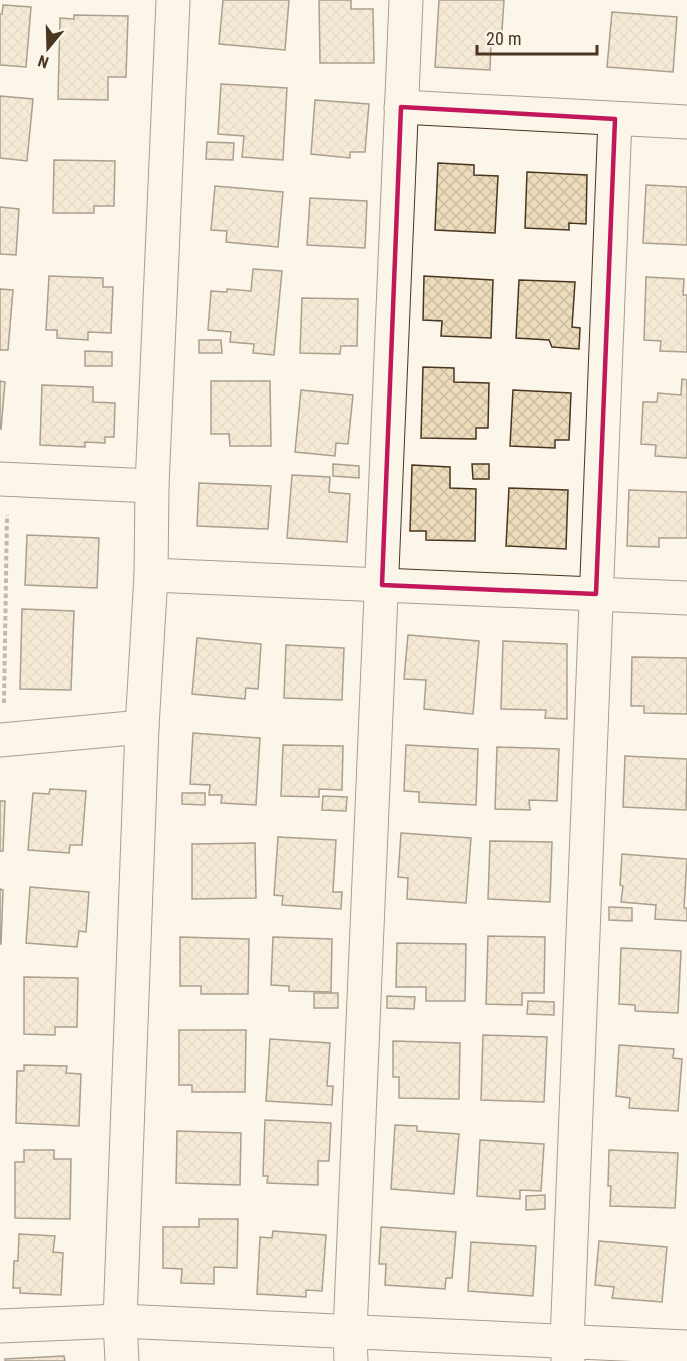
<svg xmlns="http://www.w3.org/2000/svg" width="687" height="1361" font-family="'Roboto Condensed',sans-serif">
<defs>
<pattern id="building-cross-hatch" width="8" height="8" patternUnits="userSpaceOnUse" patternTransform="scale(1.5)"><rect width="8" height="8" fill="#ecdcbc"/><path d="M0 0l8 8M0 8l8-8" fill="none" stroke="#ccbda1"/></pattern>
</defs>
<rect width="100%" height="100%" fill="#fbf6e9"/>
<g fill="url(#building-cross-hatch)" stroke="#4a3520" stroke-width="1.5">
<path d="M223,0H289L285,50L219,44Z"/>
<path d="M319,0H351V9H373L374,63H320Z"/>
<path d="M439,0H504L501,45L491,44L490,70L435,67Z"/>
<path d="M3,5L31,7L26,67L0,65V14H2Z"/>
<path d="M612,12L677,17L673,72L607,67Z"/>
<path d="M74,15L128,16L126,77H108V100L58,99L60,18L74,19Z"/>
<path d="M221,84L287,88L283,160L242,157L244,136L218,134Z"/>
<path d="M0,96L33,99L27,161L0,158Z"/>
<path d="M315,100L369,104L365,152H350V158L311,154Z"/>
<path d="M207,142L234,143L233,160L206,159Z"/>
<path d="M54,160L115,161L114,206H94V213H53Z"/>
<path d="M438,163L474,165V175L498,176L495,233L435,230Z"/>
<path d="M527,172L587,175L586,224L569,223V230L525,228Z"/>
<path d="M646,185L687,187V245L643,243Z"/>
<path d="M215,186L283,192L278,247L226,242L227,231L211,230Z"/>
<path d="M310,198L367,201L365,248L307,245Z"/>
<path d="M0,207L19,209L16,255L0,254Z"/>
<path d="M253,269L282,271L274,355L253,353L254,344L230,342L231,332L208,330L211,291L227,292V289L251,291Z"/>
<path d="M49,276L103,278V287H113L111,333L88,332V340L57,338V330H46Z"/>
<path d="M424,276L493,280L491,338L441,336L442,321L423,320Z"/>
<path d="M646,277L684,279L683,295H687V352L660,351L661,341L644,340Z"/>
<path d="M519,280L575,282L572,327L580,328L579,349L552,347L549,340L516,338Z"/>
<path d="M0,289L13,290L8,350H0Z"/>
<path d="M302,298L358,299L357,346H341L340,354L300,353Z"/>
<path d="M199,340H221L222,353H199Z"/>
<path d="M85,351L112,352V366H85Z"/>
<path d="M423,367L454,368V382L489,383L488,428H476V439L421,438Z"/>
<path d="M682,379L687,380V458L655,456L656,445L641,444L643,402H657L658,393L681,395Z"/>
<path d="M0,381L5,382L1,429H0Z"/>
<path d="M211,381H270L271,446H230L229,434H211Z"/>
<path d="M42,385L93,387V402L115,403L114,437H105V443L85,442V447L40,445Z"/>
<path d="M301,390L353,395L348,444L336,443L335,456L295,452Z"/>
<path d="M513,390L571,393L569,440H555V448L510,446Z"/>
<path d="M333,464L359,466V478L333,476Z"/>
<path d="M472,464H489V479H473Z"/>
<path d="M412,465L450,467V488L476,489L475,541L426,540V531H410Z"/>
<path d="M292,475L330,477L329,492L350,494L347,542L287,538Z"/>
<path d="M199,483L271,486L268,529L197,526Z"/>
<path d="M509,488L568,490L566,549L506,546Z"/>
<path d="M629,490L687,492V538H659V547L627,546Z"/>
<path d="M27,535L99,538L97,588L25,585Z"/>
<path d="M22,609L74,611L71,690L20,689Z"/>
<path d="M408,635L479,641L473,714L424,709L426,680L404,679Z"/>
<path d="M197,638L261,644L258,689L246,688L245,699L192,694Z"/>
<path d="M503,641L567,644V719L545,718L546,710L501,709Z"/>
<path d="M286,645L344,648L342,700L284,698Z"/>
<path d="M632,657L687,658V714L644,713V706H631Z"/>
<path d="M193,733L260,738L256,805L221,803L222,795H209L210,785L190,784Z"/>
<path d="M283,745L343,746L342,790L319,789V797L281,796Z"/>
<path d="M406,745L478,749L476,805L419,802V792L404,791Z"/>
<path d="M497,747L559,749L557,801L529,800L530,810L495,809Z"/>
<path d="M625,756L687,759L686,810L623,807Z"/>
<path d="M50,789L86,791L82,845H70L69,853L28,850L33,793L49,794Z"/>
<path d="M182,793H205V805L182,804Z"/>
<path d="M323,796L347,797L346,811L322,810Z"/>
<path d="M0,801H5L3,851H0Z"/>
<path d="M401,833L471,838L466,903L407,899L408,878L398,877Z"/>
<path d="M278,837L336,840L333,892H342L341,909L282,905L283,896L274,895Z"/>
<path d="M490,841L552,842L550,902L488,899Z"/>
<path d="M255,843L256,898L192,899V844Z"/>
<path d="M622,854L687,859L684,908H687V921L655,919L656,905L621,902L623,886L620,885Z"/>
<path d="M30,887L89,892L86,932L79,931L77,947L26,943Z"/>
<path d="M0,889L3,890L1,944H0Z"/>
<path d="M609,907L632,908V921L609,920Z"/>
<path d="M488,936L545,937L544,993H522V1005L486,1004Z"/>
<path d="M180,937L249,939L248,994H201V986H180Z"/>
<path d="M273,937L332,939L331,992L289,991V986L271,985Z"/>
<path d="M397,943L466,944L465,1001H426V987H396Z"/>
<path d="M621,948L681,951L678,1013L635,1011V1005L619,1004Z"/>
<path d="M24,977L78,978L77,1027H55V1035L24,1034Z"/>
<rect x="314" y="993" width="24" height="15"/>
<path d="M387,996L415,997L414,1009L387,1008Z"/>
<path d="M528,1001L554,1002V1015L527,1014Z"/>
<path d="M179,1030H246L245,1092H192V1085H179Z"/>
<path d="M483,1035L547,1037L544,1102L481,1100Z"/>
<path d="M270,1039L330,1043L327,1086H333L332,1105L266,1101Z"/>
<path d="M393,1041L460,1043L459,1099L399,1098V1077H393Z"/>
<path d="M619,1045L674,1049L673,1058L682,1059L678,1111L629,1108L630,1098L616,1096Z"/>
<path d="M24,1065L67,1066L66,1073L81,1074L79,1126L16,1123L17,1071H24Z"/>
<path d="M265,1120L331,1123L329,1161H318V1185L267,1183L268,1176H263Z"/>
<path d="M395,1125L417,1126V1131L459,1134L454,1194L391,1189Z"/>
<path d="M177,1131L241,1133L240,1185L176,1183Z"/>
<path d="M480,1140L544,1144L541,1191L520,1190V1199L477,1196Z"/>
<path d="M24,1150H54V1159H71L70,1219L15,1218V1162H24Z"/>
<path d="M609,1150L678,1153L675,1208L610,1206L611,1186H608Z"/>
<path d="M545,1195V1209L526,1210V1196Z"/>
<path d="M199,1219H238L237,1268L214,1267V1284L181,1283L182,1269L163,1268V1227H199Z"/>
<path d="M381,1227L456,1232L452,1278H446L445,1289L385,1285L386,1264H379Z"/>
<path d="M273,1231L326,1235L322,1291L306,1290V1297L257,1294L260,1237L272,1238Z"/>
<path d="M19,1234L55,1236L53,1252L63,1253L61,1295L20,1293V1288H13L14,1261H18Z"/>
<path d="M599,1241L667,1247L662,1302L612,1298L614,1287L595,1285Z"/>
<path d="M471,1242L536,1246L533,1296L468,1291Z"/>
<path d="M64,1356L65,1361H5V1359Z"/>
</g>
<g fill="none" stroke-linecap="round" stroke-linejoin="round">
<defs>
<g id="street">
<path d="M401,107L687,122"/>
<path d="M0,479L152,486"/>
<path d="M151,575L687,598"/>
<path d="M0,740L142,727"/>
<path d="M0,1326L120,1321L687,1347"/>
<path d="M351,1361L350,1332L406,0"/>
<path d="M568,1361L567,1342L615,119"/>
</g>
<path id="secondary" d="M122,1361L120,1321L142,727L151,575L152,486L173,0"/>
</defs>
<use href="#street" stroke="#4a3520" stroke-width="35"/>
<use href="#secondary" stroke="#4a3520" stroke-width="35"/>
<path stroke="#7f6f5c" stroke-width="4" stroke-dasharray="4.5 3" stroke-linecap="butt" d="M4,703L7,515"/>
<use href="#street" stroke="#fbf6e9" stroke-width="33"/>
<use href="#secondary" stroke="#fbf6e9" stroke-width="33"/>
</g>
<path d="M0 0H687V1361H0ZM401,107L615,119L596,594L382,585Z" fill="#fbf6e9" fill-opacity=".55" fill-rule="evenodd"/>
<path fill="none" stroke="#c2185b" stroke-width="4.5" stroke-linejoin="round" d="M401,107L615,119L596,594L382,585Z"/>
<g transform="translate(48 48) rotate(199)" stroke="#fbf6e9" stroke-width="4.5" paint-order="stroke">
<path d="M0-4.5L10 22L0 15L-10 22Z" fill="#4a3520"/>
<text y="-9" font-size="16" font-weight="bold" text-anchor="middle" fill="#4a3520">N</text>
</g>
<path d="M477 45v9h120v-9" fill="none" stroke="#4a3520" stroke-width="3"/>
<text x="486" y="45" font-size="18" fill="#4a3520" stroke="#fbf6e9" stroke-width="4.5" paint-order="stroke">20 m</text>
</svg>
